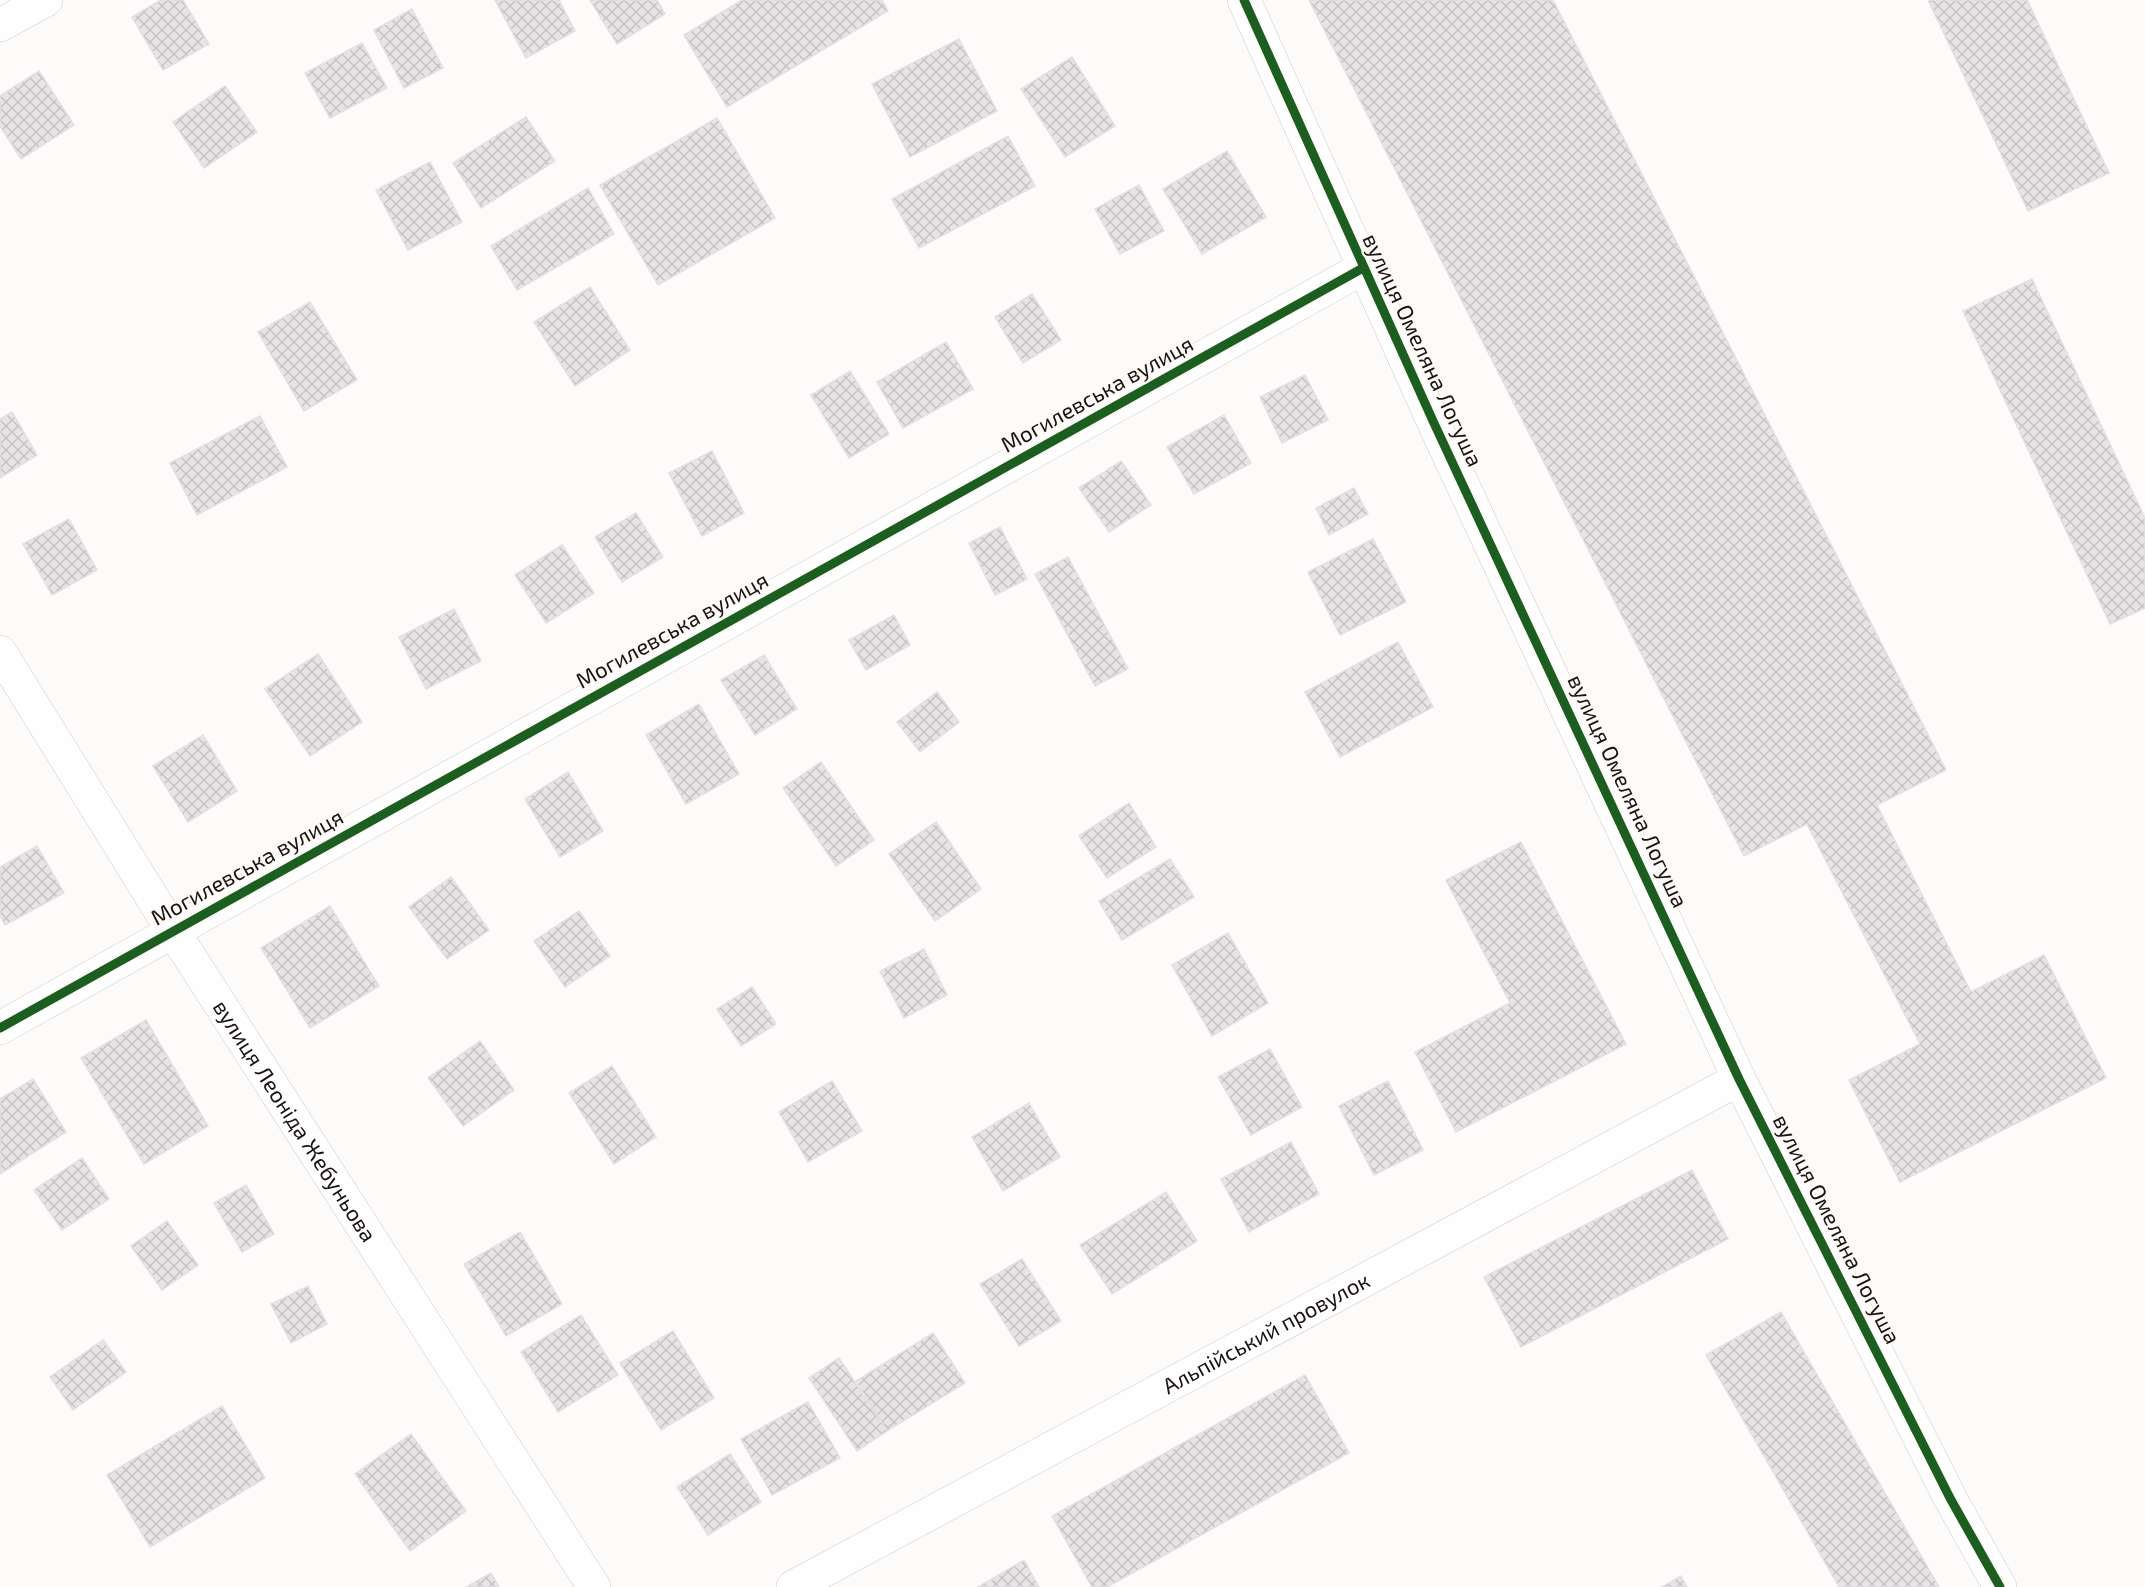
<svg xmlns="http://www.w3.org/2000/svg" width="2145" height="1587" font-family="'Exo 2',sans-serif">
<defs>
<pattern id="building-cross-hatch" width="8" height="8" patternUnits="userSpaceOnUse" patternTransform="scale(1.5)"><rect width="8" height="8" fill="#e6e4e6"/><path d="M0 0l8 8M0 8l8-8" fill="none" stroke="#c5c3c4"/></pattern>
</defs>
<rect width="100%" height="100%" fill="#fdfbf9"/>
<g fill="url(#building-cross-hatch)" stroke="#e2e0e2" stroke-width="1.5">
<path d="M161,0H183L209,44L163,70L132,17Z"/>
<path d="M495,0H559L575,31L526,58Z"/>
<path d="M590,0H657L665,14L617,44Z"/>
<path d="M742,0H882L888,11L727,107L684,35Z"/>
<path d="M1309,0H1553L1946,770L1877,805L1971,992L2044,955L2106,1078L1900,1182L1849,1080L1920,1044L1807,824L1744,856Z"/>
<path d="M1928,0H2027L2109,173L2028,211Z"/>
<path d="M412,9L443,68L404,88L374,30Z"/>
<path d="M959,39L997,111L910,157L872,84Z"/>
<path d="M362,43L387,88L330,118L305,73Z"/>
<path d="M1072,57L1115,126L1065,157L1021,89Z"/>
<path d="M39,71L74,125L21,159L0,126V96Z"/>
<path d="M225,86L257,132L204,168L173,122Z"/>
<path d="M526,117L555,161L481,208L453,163Z"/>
<path d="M717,118L775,218L658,285L600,185Z"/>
<path d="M1008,136L1035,186L919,248L892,199Z"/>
<path d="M1227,151L1266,217L1202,254L1163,189Z"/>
<path d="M430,162L462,222L408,250L376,190Z"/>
<path d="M1139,185L1164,231L1120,254L1095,209Z"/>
<path d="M588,188L614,234L517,290L491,246Z"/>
<path d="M2032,279L2145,518V608L2110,624L1963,311Z"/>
<path d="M590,287L630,350L575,386L534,322Z"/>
<path d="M1032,294L1061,340L1023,363L995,317Z"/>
<path d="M310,302L357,380L304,411L258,332Z"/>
<path d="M946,342L973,389L903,428L877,382Z"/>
<path d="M850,371L889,434L849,458L811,395Z"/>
<path d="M1305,375L1328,420L1282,443L1260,397Z"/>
<path d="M12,412L37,455L0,478V419Z"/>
<path d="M1224,415L1251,463L1194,494L1167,447Z"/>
<path d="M260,416L287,467L197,515L170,463Z"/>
<path d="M712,451L744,513L702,536L669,473Z"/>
<path d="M1121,461L1151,505L1109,532L1079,488Z"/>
<path d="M1354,488L1368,514L1329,535L1316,508Z"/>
<path d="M636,513L663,557L622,582L595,537Z"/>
<path d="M69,519L97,570L52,595L23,544Z"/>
<path d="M1000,527L1027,579L995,595L969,543Z"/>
<path d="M1373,539L1406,602L1340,635L1308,572Z"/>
<path d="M562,545L594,593L546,623L515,575Z"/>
<path d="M1068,557L1128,669L1095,686L1035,574Z"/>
<path d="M454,609L481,661L426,689L399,637Z"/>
<path d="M894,615L910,645L866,670L849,640Z"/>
<path d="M1398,642L1433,707L1340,757L1305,692Z"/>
<path d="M318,654L362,722L310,756L265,689Z"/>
<path d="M764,655L797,709L755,735L721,680Z"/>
<path d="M937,692L959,722L920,752L897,722Z"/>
<path d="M699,704L739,774L686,804L646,735Z"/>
<path d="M203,735L237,791L188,822L153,766Z"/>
<path d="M821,762L874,840L836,866L783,788Z"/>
<path d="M568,772L603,831L560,857L525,799Z"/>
<path d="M1129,803L1156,847L1107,878L1079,836Z"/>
<path d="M936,822L981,889L935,921L889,854Z"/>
<path d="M1521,842L1626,1044L1456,1132L1415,1052L1510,1003L1446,880Z"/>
<path d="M37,846L64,893L5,925L0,916V867Z"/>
<path d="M1170,859L1194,897L1122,940L1099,901Z"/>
<path d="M451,877L489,930L447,959L409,907Z"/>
<path d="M330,906L379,986L310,1028L261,948Z"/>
<path d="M579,911L610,956L565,987L534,941Z"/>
<path d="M1228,933L1268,1003L1212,1036L1172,965Z"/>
<path d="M924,949L947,995L904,1018L880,971Z"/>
<path d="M752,987L776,1024L741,1046L717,1009Z"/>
<path d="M146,1020L208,1126L144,1164L81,1058Z"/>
<path d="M480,1041L514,1090L463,1126L428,1078Z"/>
<path d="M1270,1049L1302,1107L1251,1135L1218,1077Z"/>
<path d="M612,1066L656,1137L614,1164L569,1093Z"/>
<path d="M33,1079L66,1132L0,1174V1099Z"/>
<path d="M832,1081L862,1131L808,1162L779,1112Z"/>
<path d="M1388,1081L1423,1150L1374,1175L1339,1106Z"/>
<path d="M1029,1103L1060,1157L1003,1191L972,1137Z"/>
<path d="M1291,1142L1319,1194L1249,1232L1221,1179Z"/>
<path d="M82,1158L109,1199L62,1230L34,1190Z"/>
<path d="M1692,1170L1728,1239L1521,1347L1484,1277Z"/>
<path d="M246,1185L274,1234L242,1252L214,1203Z"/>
<path d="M1166,1192L1197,1241L1112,1294L1080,1245Z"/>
<path d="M167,1221L198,1265L162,1290L131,1246Z"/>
<path d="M520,1232L562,1304L506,1336L464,1264Z"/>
<path d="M1022,1259L1061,1321L1019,1346L980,1284Z"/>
<path d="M308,1286L327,1324L291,1343L271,1304Z"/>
<path d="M1781,1312L1939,1587H1839L1706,1355Z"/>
<path d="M581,1315L618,1375L558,1412L521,1352Z"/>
<path d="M673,1331L714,1398L661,1430L620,1363Z"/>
<path d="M933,1333L965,1383L887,1431L856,1381Z"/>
<path d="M103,1340L126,1372L73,1410L50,1377Z"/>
<path d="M839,1358L887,1431L857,1451L809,1378Z"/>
<path d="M1305,1375L1349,1453L1107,1587H1092L1052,1516Z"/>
<path d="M808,1402L840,1458L772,1495L741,1439Z"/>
<path d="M222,1406L265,1478L150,1547L107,1475Z"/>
<path d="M411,1434L466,1511L410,1551L355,1474Z"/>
<path d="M730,1454L761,1502L708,1535L677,1487Z"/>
<path d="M1024,1560L1039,1587H978Z"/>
<path d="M491,1573L499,1587H466Z"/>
<path d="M1681,1576L1687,1587H1662Z"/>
</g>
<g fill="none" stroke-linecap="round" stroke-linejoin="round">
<defs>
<g id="street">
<path d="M1244,0L1433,421L1739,1079L1950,1498L2000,1587"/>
<path d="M0,25L46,0"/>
<path id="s1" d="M0,652L173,931L594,1587"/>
<path d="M0,1028L1363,268"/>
<path id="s2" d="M793,1587L1739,1079"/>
</g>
</defs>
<use href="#street" stroke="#cfcac8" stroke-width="34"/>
<use href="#street" stroke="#fffefe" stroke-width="33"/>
<defs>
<g id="cycleway">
<path d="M1244,0L1433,421L1739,1079L1950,1498L2000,1587"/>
<path d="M0,1028L1363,268"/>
</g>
</defs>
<use href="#cycleway" stroke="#fefaf8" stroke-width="13"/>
<use href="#cycleway" stroke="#1b5e20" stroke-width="9"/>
</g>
<g text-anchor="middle" stroke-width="4.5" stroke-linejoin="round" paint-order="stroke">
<g font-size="22" fill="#191310" stroke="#fefaf8">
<text transform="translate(1423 350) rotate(65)" y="8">вулиця Омеляна Логуша</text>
<text transform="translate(1097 394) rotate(-29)" y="8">Могилевська вулиця</text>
<text transform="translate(672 630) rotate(-29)" y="8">Могилевська вулиця</text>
<text transform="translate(1628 791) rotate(65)" y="8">вулиця Омеляна Логуша</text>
<text transform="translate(247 867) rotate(-29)" y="8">Могилевська вулиця</text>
<text dy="8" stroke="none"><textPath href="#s1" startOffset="554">вулиця Леоніда Жебуньова</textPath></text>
<text transform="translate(1837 1229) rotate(63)" y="8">вулиця Омеляна Логуша</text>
<text dy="8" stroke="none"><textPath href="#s2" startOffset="537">Альпійський провулок</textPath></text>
</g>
</g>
</svg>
